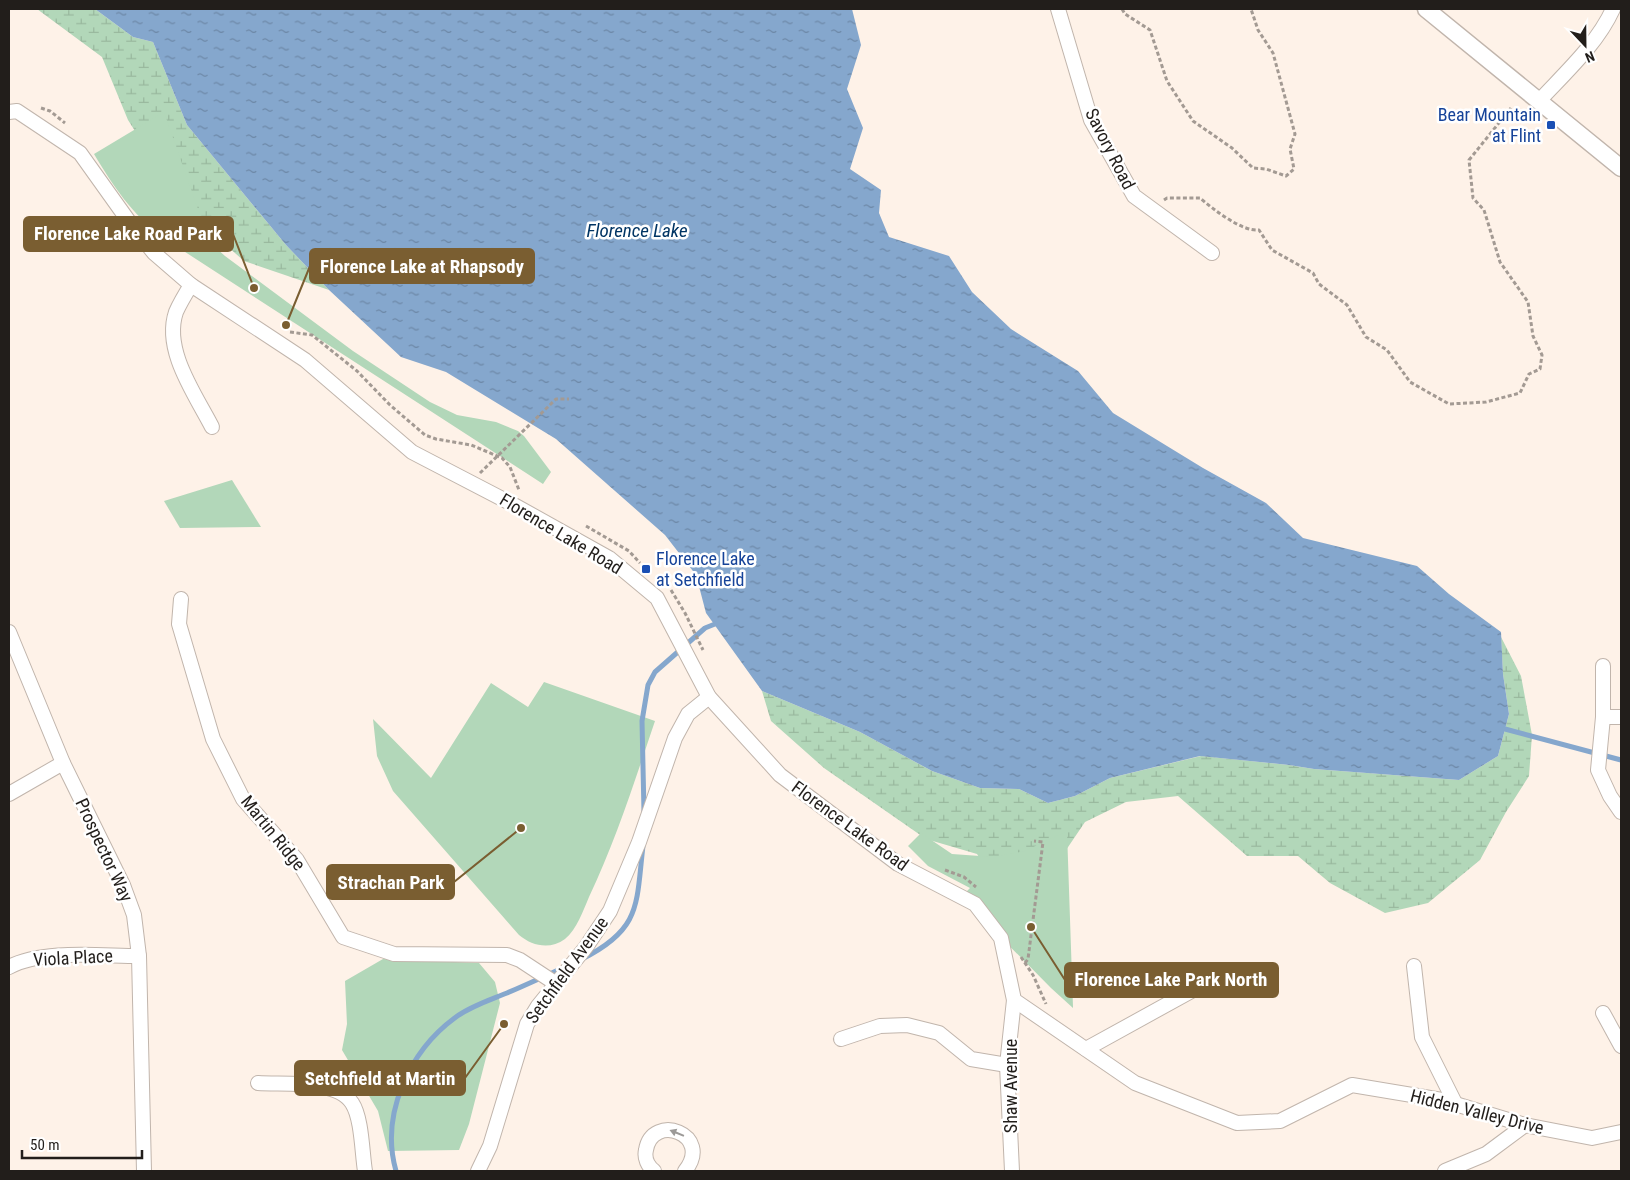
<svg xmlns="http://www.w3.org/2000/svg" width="1630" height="1180" font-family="'Roboto Condensed',sans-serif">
<defs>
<pattern id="wetland-marsh" width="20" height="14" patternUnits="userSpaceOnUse" patternTransform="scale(1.25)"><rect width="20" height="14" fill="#b2d7b9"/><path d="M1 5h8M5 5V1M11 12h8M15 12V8" fill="none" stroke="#99b89e"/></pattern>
<pattern id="water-ripples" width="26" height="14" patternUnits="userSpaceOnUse" patternTransform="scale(1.25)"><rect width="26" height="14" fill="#85a7cd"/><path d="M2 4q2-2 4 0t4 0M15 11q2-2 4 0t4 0" fill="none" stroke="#6c87a6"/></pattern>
</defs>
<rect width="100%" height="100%" fill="#fef2e8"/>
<g fill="url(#wetland-marsh)">
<path d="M37,9H95L133,37L153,42L187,125L286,245L329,290L244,261L184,208L128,120L102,57Z"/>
<path d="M1501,637L1521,676L1532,735L1529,776L1506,812L1480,860L1428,903L1385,913L1330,883L1298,856H1247L1178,796L1126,802L1085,822L1064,853L1000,890L977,854L926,839L824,768L771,721L762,691L860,732L932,771L980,788L1019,789L1048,803L1075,796L1110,778L1201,756L1289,765L1314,769L1459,780L1498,756L1509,714L1503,674Z"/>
</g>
<g fill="#b2d7b9">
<path d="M164,112L205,229L215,247L225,256L353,351L430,402L457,415L496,422L518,431L524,436L551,472L543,484L162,237C132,214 113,186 94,154Z"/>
<path d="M232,480L261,527L180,528L164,501Z"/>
<path d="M544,682L655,721C635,780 616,840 589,897C583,911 577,929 565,939C550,950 532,946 519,935L393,791L377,756L373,719L431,778L491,683L528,707Z"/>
<path d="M1067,831L1073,1007V1008L1051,988L961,897L970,888L928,866L908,846L921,833L952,854L994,857L1025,851Z"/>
<path d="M383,959L479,963L495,982L500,1003L469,1124L459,1150L388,1151L378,1111L342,1050L347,1024L345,981Z"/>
</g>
<path fill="url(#water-ripples)" d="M95,9H852L861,45L847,89L863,128L850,169L881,190L879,213L889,237L949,256L972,292L1011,329L1078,371L1113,413L1203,468L1266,503L1303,538L1417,566L1449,594L1501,632L1503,674L1509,714L1498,756L1459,780L1314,769L1289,765L1200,756L1110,778L1075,796L1048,803L1019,789L980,788L932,771L860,732L762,691L706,613L696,575L665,535L556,439L446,372L401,357L329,290L286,245L187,125L153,42L133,37Z"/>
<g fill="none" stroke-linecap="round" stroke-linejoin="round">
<g stroke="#85a7cd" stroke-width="5">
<path d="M1505,729L1621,760"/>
<path d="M644,812L642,721L648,685L655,672L705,628L715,624"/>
<path d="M582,959C642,929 636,904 643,846"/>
<path d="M396,1171C380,1115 409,1051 456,1017C471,1006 490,1000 507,993C526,985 545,976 563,968"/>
</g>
<defs>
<g id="minor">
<path d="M1058,9L1091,120L1134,196L1212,253"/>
<path d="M1540,100C1566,72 1597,44 1613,9"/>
<path d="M9,112L17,111L80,153L130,223L154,253L191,285L305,360L412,452L514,505L609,558L657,598L709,697L780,775L898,864L975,904L1001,938L1014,1000L1135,1083L1237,1123L1280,1121L1352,1085L1442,1100L1525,1125L1592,1138L1621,1132"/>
<path d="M191,285C186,293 180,303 176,312C163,350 195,394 212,427"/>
<path d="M181,599L179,624L213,739L243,799L297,860L343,937L394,954L507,955L520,960L555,983"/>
<path d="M9,632L63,763L123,885L134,915L139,956L144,1171"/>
<path d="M1603,666V717L1598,770L1610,796L1621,812"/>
<path d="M1603,717H1621"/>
<path d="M9,794L63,763"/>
<path d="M1414,966L1422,1037L1455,1103"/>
<path d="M9,967C43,949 101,956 139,956"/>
<path d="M1603,1013L1621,1046"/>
<path d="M841,1039L880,1026L907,1025L939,1033L971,1059L1007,1065"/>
<path d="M1086,1049L1213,979"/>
<path d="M258,1083C284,1085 337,1079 352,1103C362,1118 362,1153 365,1171"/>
<path d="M478,1171L490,1146L527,1024L538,1006L586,947L610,911L639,842L675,738L688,714L709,697"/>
<path d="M654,1171C648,1166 644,1158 646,1150C652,1112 714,1134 685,1171"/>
<path d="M1012,1171L1007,1065L1014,1000"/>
<path d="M1445,1171L1486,1154L1525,1125"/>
</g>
<path id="tertiary" d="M1426,9L1621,168"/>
</defs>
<use href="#minor" stroke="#c1b5ac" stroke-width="16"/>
<use href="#tertiary" stroke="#c1b5ac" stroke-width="19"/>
<g stroke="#a39a93" stroke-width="3" stroke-dasharray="4 2.5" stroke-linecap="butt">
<path d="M1122,9L1125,14L1150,30L1167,81L1193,121L1232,148L1253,168L1266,169L1286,176L1294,169L1290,149L1295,134L1273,53L1258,30L1251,9"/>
<path d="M41,108L50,111L65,123"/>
<path d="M1164,200L1167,198H1200C1213,209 1242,232 1259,230L1272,250L1313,273L1319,284L1347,305L1366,337L1387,350L1410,382L1449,404L1486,402L1520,393L1529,374L1540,369L1542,355L1533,336L1528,302L1500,262L1484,210L1473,198L1469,160L1511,108"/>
<path d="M290,332L312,335L357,371L390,405L425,435L436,439L471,445L502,458L510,467L519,490"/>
<path d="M480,473L556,399H569"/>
<path d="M586,526L629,551L640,563"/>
<path d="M671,590L685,613L703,650"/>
<path d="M945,870L964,877L976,887"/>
<path d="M1021,957L1033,975L1046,1004"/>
<path d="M1025,963L1028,959L1043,842L1034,841"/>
</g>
<use href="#minor" stroke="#fff" stroke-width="14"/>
<use href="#tertiary" stroke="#fff" stroke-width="16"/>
</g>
<defs><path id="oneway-solid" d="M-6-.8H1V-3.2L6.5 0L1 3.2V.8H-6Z" transform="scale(1.25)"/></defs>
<use fill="#9c9a98" href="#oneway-solid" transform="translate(677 1133) rotate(-158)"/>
<g fill="#1a4fb4" stroke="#fff" stroke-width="2">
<rect x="1546" y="120" width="10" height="10" rx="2.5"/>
<rect x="641" y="564" width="10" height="10" rx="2.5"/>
</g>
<g text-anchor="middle" stroke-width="5" stroke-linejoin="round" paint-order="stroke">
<g font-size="18" fill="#164399" stroke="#fff" text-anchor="end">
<text x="1541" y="121">Bear Mountain<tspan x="1541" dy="21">at Flint</tspan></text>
<text x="656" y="565" text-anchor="start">Florence Lake<tspan x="656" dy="21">at Setchfield</tspan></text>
</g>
<g font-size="18" fill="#221e1b" stroke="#fff">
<text transform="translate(1110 149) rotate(63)" y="6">Savory Road</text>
<text transform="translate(561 534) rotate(31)" y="6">Florence Lake Road</text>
<text transform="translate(850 826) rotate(36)" y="6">Florence Lake Road</text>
<text transform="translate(273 833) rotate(51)" y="6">Martin Ridge</text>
<text transform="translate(104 850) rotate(65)" y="6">Prospector Way</text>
<text transform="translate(73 958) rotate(-3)" y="6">Viola Place</text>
<text transform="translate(567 970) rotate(-54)" y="6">Setchfield Avenue</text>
<text transform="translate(1011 1086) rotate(-90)" y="6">Shaw Avenue</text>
<text transform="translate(1477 1112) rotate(14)" y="6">Hidden Valley Drive</text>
</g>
<g font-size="19" font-style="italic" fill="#003463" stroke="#fff">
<text x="637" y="237">Florence Lake</text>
</g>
</g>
<path fill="none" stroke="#7a5e31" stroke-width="2" d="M254 288L233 234M286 325L310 266M521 828L454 882M1031 927L1065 980M504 1024L465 1078"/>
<g fill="#7a5e31" stroke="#fff" stroke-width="2">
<circle cx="254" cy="288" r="5"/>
<circle cx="286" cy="325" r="5"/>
<circle cx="521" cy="828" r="5"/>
<circle cx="1031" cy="927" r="5"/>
<circle cx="504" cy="1024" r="5"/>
</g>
<g fill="#7a5e31" stroke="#7a5e31" stroke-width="2">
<rect x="24" y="217" width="209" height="34" rx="5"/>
<rect x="310" y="249" width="224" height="34" rx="5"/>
<rect x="327" y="865" width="127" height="34" rx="5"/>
<rect x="1065" y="963" width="213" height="34" rx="5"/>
<rect x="295" y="1061" width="170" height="34" rx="5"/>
</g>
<g font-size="19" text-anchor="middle" font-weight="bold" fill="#fff">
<text x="128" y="240">Florence Lake Road Park</text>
<text x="422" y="273">Florence Lake at Rhapsody</text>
<text x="391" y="889">Strachan Park</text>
<text x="1171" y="986">Florence Lake Park North</text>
<text x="380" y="1085">Setchfield at Martin</text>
</g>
<rect width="1630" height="1180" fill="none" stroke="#221e1b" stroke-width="20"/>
<g transform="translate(1585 45) rotate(158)" stroke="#ffffff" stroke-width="4" paint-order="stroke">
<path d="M0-4L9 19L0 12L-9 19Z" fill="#221e1b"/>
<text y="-8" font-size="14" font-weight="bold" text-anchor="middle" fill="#221e1b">N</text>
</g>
<path d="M22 1150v8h120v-8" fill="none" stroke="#221e1b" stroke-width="2.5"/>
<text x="30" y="1150" font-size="15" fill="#221e1b" stroke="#ffffff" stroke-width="4" paint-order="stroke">50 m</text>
</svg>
